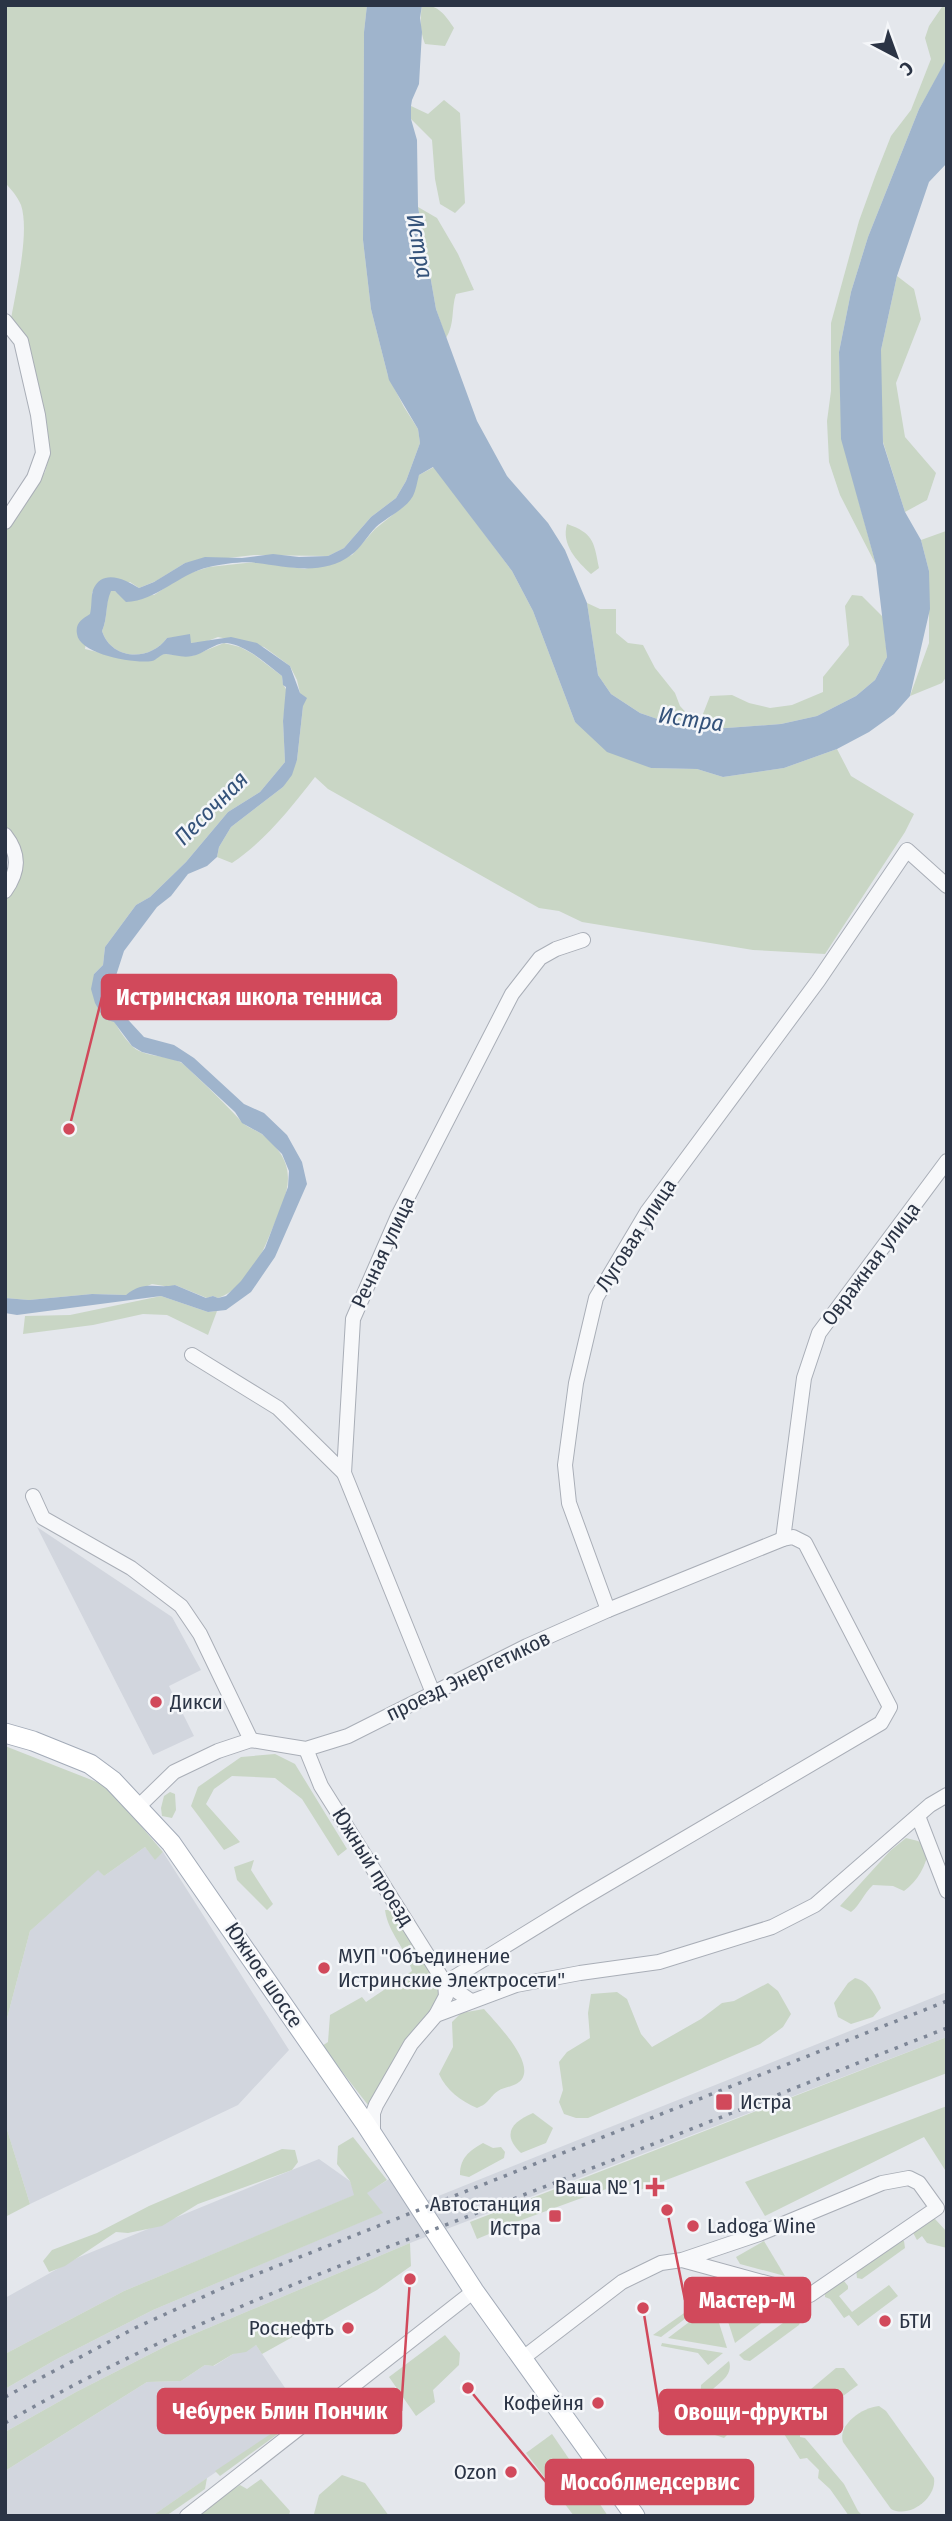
<svg xmlns="http://www.w3.org/2000/svg" width="952" height="2521" font-family="'Fira Sans Condensed',sans-serif">
<rect width="100%" height="100%" fill="#e4e7ec"/>
<g fill="#d2d6de">
<path d="M37,1527L172,1617L201,1670L169,1686L194,1736L153,1755Z"/>
<path d="M145,1847L155,1859L163,1852L289,2050L238,2105L30,2204L5,2123V2026L30,1931L98,1869L104,1876Z"/>
<path d="M947,1992V2037L410,2243L170,2344L76,2392L5,2432V2389L55,2360L153,2310L382,2213L366,2193L391,2178L411,2207Z"/>
<path d="M319,2159L350,2181L355,2195L124,2291L5,2354V2298L77,2258Z"/>
<path d="M256,2345L302,2413L152,2516H5V2471L147,2382L181,2381L205,2365L214,2366L233,2354Z"/>
</g>
<g fill="#c9d6c5">
<path d="M5,5H367L364,32L363,240L371,309L388,376L404,407L418,429L420,443L406,481L396,498L371,517L344,548L328,556L254,555L185,563L156,581L139,588L130,582L92,592L93,601L85,649L130,660L165,654L192,656L224,643L240,647L253,654L282,676L283,684L287,691L283,721L285,762L260,792L228,812L186,862L150,897L136,905L105,947L103,965L94,974C104,998 112,1025 131,1045C143,1058 165,1054 180,1062C186,1065 191,1072 196,1076C212,1091 227,1106 241,1121C247,1128 257,1130 263,1135C305,1169 285,1197 268,1239C260,1260 239,1292 218,1298L213,1296L207,1298L175,1285L170,1287L152,1284L126,1295L92,1294L29,1300L5,1298V896C29,867 26,857 5,827V529L45,472L49,456L38,382L18,326L11,319C16,290 30,232 21,205C17,196 12,190 5,183Z"/>
<path d="M422,5C439,5 445,15 454,28L445,46L425,44C420,31 420,19 422,5Z"/>
<path d="M947,6L946,61L919,109L868,237L851,292L839,352L842,439L876,565L840,495L829,462L827,421L831,391V323L859,221L876,174L891,136L911,110L931,59L925,38L929,26L942,7Z"/>
<path d="M444,100L460,113L465,203L455,213L440,204L435,179L432,140L411,119V106L428,114Z"/>
<path d="M418,207L437,218L458,254L474,290L456,294C451,309 455,324 446,338L436,309Z"/>
<path d="M897,276L914,289L921,319L896,383L905,437L936,473L927,500L905,512L883,442L881,395V350Z"/>
<path d="M434,467L512,571L533,611L575,722L651,768L697,769L723,777L784,768L837,749L851,776L914,814L905,832L825,954L753,950L582,922L559,911L539,908L328,789L315,777C290,809 265,841 232,863L217,857L219,847L231,827L283,787L297,760L303,706L297,680L290,666L264,647L218,637L205,642L190,643L189,637L167,638C150,662 111,660 102,631C108,618 105,604 110,591H115L122,596L154,595L184,575L209,567L255,562L305,569L352,555L375,529L405,505L419,475Z"/>
<path d="M567,524C593,533 594,541 599,568L591,574C577,561 561,545 567,524Z"/>
<path d="M946,531L947,676L942,683L910,696L929,643V571L921,540Z"/>
<path d="M852,595L862,596L883,617L887,657L875,680L856,696L817,716L781,724L713,729L669,723L640,713L611,694L598,675L587,603L600,609H616V633L628,643L643,645L655,668L675,693L680,706L691,718L701,719L710,696L732,695L749,703L770,708L792,705L823,692V677L849,645L845,606Z"/>
<path d="M161,1296L208,1312L217,1311L208,1335L167,1315L143,1314L93,1325L23,1334L25,1316L70,1315Z"/>
<path d="M5,1746L107,1786L163,1852L155,1860L145,1847L104,1876L98,1870L30,1931L5,2026Z"/>
<path d="M275,1754L295,1764L347,1849L338,1856L302,1799L275,1778L232,1776L214,1789L206,1804L240,1842L224,1850L191,1806L198,1787L241,1757Z"/>
<path d="M170,1792L175,1794L176,1810L172,1818L162,1816L161,1808L164,1796Z"/>
<path d="M906,1838L918,1841L929,1848C926,1866 918,1881 904,1891L893,1886L873,1885C863,1894 861,1904 851,1912L840,1906L890,1851Z"/>
<path d="M254,1860L251,1870L273,1904L267,1910L237,1880L234,1867Z"/>
<path d="M385,1910H398L443,1961L447,1999L379,2098L368,2105L322,2046L328,2042L330,2015L362,1997L366,2002L412,1971C406,1948 388,1933 385,1910Z"/>
<path d="M855,1978C869,1981 876,1996 881,2008L873,2017L851,2024L838,2017L834,2003L848,1983Z"/>
<path d="M768,1983L778,1991L791,2014L783,2027L760,2044L588,2118H576L564,2114L559,2102L563,2090L559,2062L567,2052L590,2038L588,2013L591,1994L617,1992L627,1999L641,2034L652,2047L701,2019L722,2003L734,2001Z"/>
<path d="M484,2009C496,2023 534,2061 522,2079C516,2087 506,2086 498,2091C488,2098 490,2103 477,2108C461,2101 446,2090 439,2074L453,2047L452,2022L461,2013Z"/>
<path d="M947,2037V2073L640,2190L633,2184L621,2187L620,2184L489,2232V2234L477,2239L470,2222Z"/>
<path d="M947,2106V2173L924,2137L765,2216L745,2182Z"/>
<path d="M533,2113L553,2128L546,2143L521,2153C501,2134 512,2122 533,2113Z"/>
<path d="M5,2123L30,2204L5,2217Z"/>
<path d="M353,2137L387,2180L367,2193L383,2213L153,2310L55,2360L5,2389V2354L124,2291L354,2195L350,2181L337,2164L338,2146Z"/>
<path d="M483,2143L493,2148L501,2147L505,2152L504,2158L469,2177L460,2175C460,2158 469,2151 483,2143Z"/>
<path d="M282,2149L295,2150L298,2162L292,2170L198,2204L162,2226L128,2233L116,2232L65,2266L49,2272L43,2261L52,2250L97,2233L149,2206Z"/>
<path d="M935,2219L947,2232V2248L927,2243L922,2236L917,2240L912,2231L928,2220Z"/>
<path d="M899,2240L904,2241L905,2248L862,2279L857,2278L856,2270Z"/>
<path d="M764,2241L785,2276L740,2264L736,2257Z"/>
<path d="M410,2243L411,2266L377,2290L262,2354L256,2345L246,2352L233,2354L213,2366L205,2365L181,2381L147,2382L5,2471V2432L76,2392L170,2344Z"/>
<path d="M698,2277L720,2283L715,2296L661,2337L653,2335L711,2294Z"/>
<path d="M841,2281H844L848,2286V2289L839,2296L852,2312L889,2285L898,2296L858,2326L849,2315L844,2318L830,2299L825,2297V2293Z"/>
<path d="M726,2284L789,2302L735,2343L720,2297Z"/>
<path d="M713,2304L727,2348L668,2338Z"/>
<path d="M798,2312L801,2320L799,2325L750,2361L744,2360L739,2355Z"/>
<path d="M445,2335L460,2353L459,2365L433,2390L435,2402L416,2416L389,2377Z"/>
<path d="M662,2343L723,2353L708,2365L698,2353L661,2346Z"/>
<path d="M729,2361C733,2374 722,2381 713,2389L710,2417L718,2413L732,2430L724,2438L706,2432L699,2424L701,2385Z"/>
<path d="M836,2368H844L858,2385L843,2396L827,2391L821,2395L824,2409L815,2418L800,2414V2437L805,2438L844,2484L858,2511L863,2516H849L830,2489L818,2478L819,2470L807,2458L800,2459L779,2426V2416Z"/>
<path d="M879,2406L886,2411L934,2478C937,2498 909,2519 891,2509L843,2442C837,2425 863,2407 879,2406Z"/>
<path d="M281,2427L282,2431L220,2476L215,2471Z"/>
<path d="M552,2434L608,2516H574L526,2453Z"/>
<path d="M342,2475L365,2483L389,2516H316L314,2514L319,2495Z"/>
<path d="M207,2478L205,2489L166,2516H152Z"/>
<path d="M261,2479L290,2511L289,2516H196L220,2497L240,2485L247,2489Z"/>
</g>
<path fill="#9fb4cc" d="M367,5H422L420,18L422,32L419,84L412,100L411,106V119L417,140L418,207L436,309L477,421L507,476L548,523L565,550L587,603L598,675L611,694L640,713L669,723L713,729L781,724L817,716L856,696L875,680L887,657L876,565L841,439L839,352L851,292L868,237L919,109L947,58V163L929,182L897,276L881,350L883,443L905,512L921,540L929,571L930,609L910,696L894,714L869,732L837,749L784,768L723,777L697,769L651,768L607,752L575,722L533,611L512,571L433,467L419,475C417,482 416,490 413,496C406,509 387,517 376,527C367,536 361,548 351,555C324,576 288,567 257,563C243,561 223,564 209,567C178,574 157,601 126,602L115,591H111C105,604 108,618 102,631C111,660 150,662 167,638L190,634L191,643L231,637L257,643L290,666L300,693L307,698L303,706L297,760L292,775L283,787L231,827L219,847L217,857L207,866L188,874L171,896L157,907L124,951L112,988L120,1011L144,1037L174,1045L194,1058L244,1104L264,1113L287,1135L302,1162L307,1184L275,1257L251,1292L226,1310L208,1312L161,1296L17,1315L5,1313V1298L29,1300L92,1294L126,1295C144,1280 157,1289 175,1285L206,1298L213,1296L218,1298L226,1296L241,1281L265,1248L288,1187L289,1171L282,1154L262,1134L242,1123L235,1112L181,1062L142,1052L132,1046L114,1022L104,1019L95,1003L91,989L94,974L103,965L105,947L136,905L150,897L186,862L228,812L260,792L285,762L283,721L286,687L283,685L282,676C266,664 248,646 227,643C215,642 204,654 192,656C183,658 175,655 166,654C160,654 157,660 152,661C134,664 79,654 77,634C75,623 82,619 90,614C92,606 91,596 93,590C102,568 125,579 139,588L154,582L185,563L205,557L242,558L273,554L299,557L328,556L344,548L371,517L396,498L406,481L420,443L418,429L389,380L371,309L363,240L364,32Z"/>
<g fill="none" stroke-linecap="round" stroke-linejoin="round">
<defs>
<g id="minor">
<path d="M5,321L21,341L38,415L43,453L34,478L5,522"/>
<path d="M5,835C20,854 19,871 5,891"/>
<path d="M192,1355L278,1408L344,1473"/>
<path d="M33,1496L43,1518L131,1568L181,1606L200,1634L251,1740"/>
<path d="M783,1539L804,1378L819,1333L947,1161"/>
<path d="M608,1610L569,1503L565,1465L576,1383L596,1298L647,1212L818,981L907,850L947,886"/>
<path d="M433,1693L344,1473L353,1319L398,1216L512,994L540,958L556,949L583,940"/>
<path d="M306,1749L321,1786L445,1983L471,2001"/>
<path d="M138,1807L174,1772L218,1751L251,1740L306,1749L348,1736L527,1646L608,1610L783,1539L793,1537L805,1543L890,1707L881,1723L580,1900L445,1983L446,1996L436,2015"/>
<path d="M918,1816L947,1891"/>
<path d="M373,2134V2113L376,2105L411,2044L436,2015L516,1985L580,1973L659,1962L772,1927L815,1905L930,1805L947,1795"/>
<path d="M523,2358L622,2282L661,2263L682,2260L810,2295L937,2208L919,2183L909,2178L882,2183L759,2234L682,2260"/>
<path d="M187,2516L474,2291"/>
</g>
<path id="major" d="M5,1733L33,1741L90,1764L113,1781L171,1843L365,2123L474,2291L635,2516"/>
</defs>
<use href="#minor" stroke="#a9aeb7" stroke-width="16"/>
<use href="#major" stroke="#a3abb8" stroke-width="21"/>
<use href="#minor" stroke="#f7f8fa" stroke-width="14"/>
<use href="#major" stroke="#fff" stroke-width="19"/>
<g stroke="#7d8696" stroke-width="3.5" stroke-dasharray="3.5 7" stroke-linecap="butt">
<path d="M5,2397L135,2328L229,2285L947,2001"/>
<path d="M5,2423C150,2339 308,2277 464,2218C625,2156 786,2091 947,2028"/>
</g>
</g>
<g fill="#d1495b" stroke="#f4f6f9" stroke-width="2.5">
<circle cx="156" cy="1702" r="7"/>
<circle cx="324" cy="1968" r="7"/>
<rect x="715" y="2093" width="18" height="18" rx="3.5"/>
<path d="M651.5 2176.5h7v7h7v7h-7v7h-7v-7h-7v-7h7z"/>
<rect x="548" y="2209" width="14" height="14" rx="3.5"/>
<circle cx="693" cy="2226" r="7"/>
<circle cx="885" cy="2321" r="7"/>
<circle cx="348" cy="2328" r="7"/>
<circle cx="598" cy="2403" r="7"/>
<circle cx="511" cy="2472" r="7"/>
</g>
<g text-anchor="middle" stroke-width="5" stroke-linejoin="round" paint-order="stroke">
<g font-size="21" fill="#2b3445" stroke="#f4f6f9">
<text transform="translate(636 1235) rotate(-57)" y="7">Луговая улица</text>
<text transform="translate(383 1252) rotate(-65)" y="7">Речная улица</text>
<text transform="translate(871 1264) rotate(-53)" y="7">Овражная улица</text>
<text transform="translate(468 1676) rotate(-26)" y="7">проезд Энергетиков</text>
<text transform="translate(373 1867) rotate(58)" y="7">Южный проезд</text>
<text transform="translate(264 1975) rotate(56)" y="7">Южное шоссе</text>
</g>
<g font-size="21" fill="#2b3445" stroke="#f4f6f9" text-anchor="start">
<text x="170" y="1709">Дикси</text>
<text x="338" y="1963">МУП "Объединение<tspan x="338" dy="24">Истринские Электросети"</tspan></text>
<text x="740" y="2109">Истра</text>
<text x="641" y="2194" text-anchor="end">Ваша № 1</text>
<text x="541" y="2211" text-anchor="end">Автостанция<tspan x="541" dy="24">Истра</tspan></text>
<text x="707" y="2233">Ladoga Wine</text>
<text x="899" y="2328">БТИ</text>
<text x="334" y="2335" text-anchor="end">Роснефть</text>
<text x="584" y="2410" text-anchor="end">Кофейня</text>
<text x="497" y="2479" text-anchor="end">Ozon</text>
</g>
<g font-size="23" font-style="italic" fill="#34527a" stroke="#f4f6f9">
<text transform="translate(420 246) rotate(80)" y="8">Истра</text>
<text transform="translate(691 719) rotate(8)" y="8">Истра</text>
<text transform="translate(211 808) rotate(-45)" y="8">Песочная</text>
</g>
</g>
<path fill="none" stroke="#d1495b" stroke-width="2.5" d="M69 1129L102 997M667 2210L685 2300M410 2279L401 2411M643 2308L660 2412M468 2388L546 2482"/>
<g fill="#d1495b" stroke="#f4f6f9" stroke-width="2.5">
<circle cx="69" cy="1129" r="7"/>
<circle cx="667" cy="2210" r="7"/>
<circle cx="410" cy="2279" r="7"/>
<circle cx="643" cy="2308" r="7"/>
<circle cx="468" cy="2388" r="7"/>
</g>
<g fill="#d1495b" stroke="#d1495b" stroke-width="2.5">
<rect x="102" y="975" width="294" height="44" rx="7"/>
<rect x="685" y="2278" width="125" height="44" rx="7"/>
<rect x="158" y="2389" width="243" height="44" rx="7"/>
<rect x="660" y="2390" width="182" height="44" rx="7"/>
<rect x="546" y="2460" width="207" height="44" rx="7"/>
</g>
<g font-size="23" text-anchor="middle" font-weight="bold" fill="#fff">
<text x="249" y="1005">Истринская школа тенниса</text>
<text x="747" y="2308">Мастер-М</text>
<text x="280" y="2419">Чебурек Блин Пончик</text>
<text x="751" y="2420">Овощи-фрукты</text>
<text x="650" y="2490">Мособлмедсервис</text>
</g>
<rect width="952" height="2521" fill="none" stroke="#2b3445" stroke-width="14"/>
<g transform="translate(896 56) rotate(139)" stroke="#f4f6f9" stroke-width="5" paint-order="stroke">
<path d="M0-5L12 26L0 18L-12 26Z" fill="#2b3445"/>
<text y="-10" font-size="19" font-weight="bold" text-anchor="middle" fill="#2b3445">С</text>
</g>
</svg>
